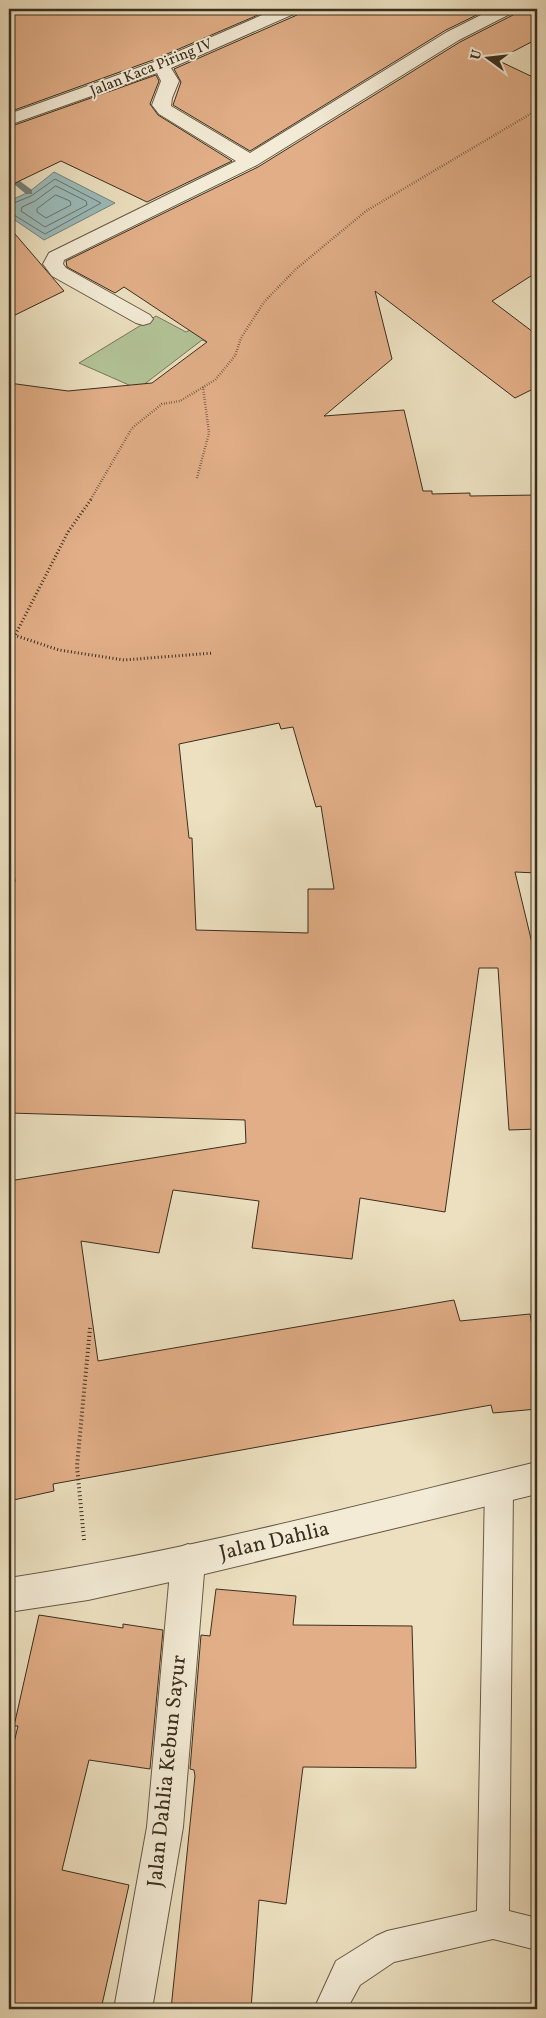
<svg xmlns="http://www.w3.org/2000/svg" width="546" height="2018" font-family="Vollkorn,serif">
<rect width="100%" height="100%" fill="#ece0c0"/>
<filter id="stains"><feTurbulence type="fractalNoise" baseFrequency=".004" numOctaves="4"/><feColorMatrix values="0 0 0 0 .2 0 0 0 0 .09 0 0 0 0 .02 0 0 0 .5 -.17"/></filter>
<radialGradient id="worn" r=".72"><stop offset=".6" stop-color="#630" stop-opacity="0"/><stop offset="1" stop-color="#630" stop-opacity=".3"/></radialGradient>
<path fill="#b2c397" stroke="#76785a" d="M237,307L226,350L202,340L138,389L79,363L156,316L186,332Z"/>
<path fill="#9bbbba" stroke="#75837c" d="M54,172L115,203L44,240L9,216V201L29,192Z"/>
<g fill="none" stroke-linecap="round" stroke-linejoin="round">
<g stroke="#6b746c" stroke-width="1">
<path d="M56,186L86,201L87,205L45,227L21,211L22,207L35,201Z"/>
<path d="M56,195L70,201L71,205L46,218L37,212V209Z"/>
<path d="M9,205L31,196L55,179L101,203L45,234L9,212"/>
</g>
<path fill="#75837c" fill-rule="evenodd" d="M9,173L32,190V194H26L9,180Z"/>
</g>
<g fill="#e1ae87" stroke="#3b2e1e" fill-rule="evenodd">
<path d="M9,9H272L153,60L9,112Z"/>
<path d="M300,9H489L446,30L250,151L173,105L181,82L174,69L297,15Z"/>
<path d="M516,9H537V39L497,60L537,79V272L492,301L537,335V387L515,398L375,291L392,359L324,416L404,410L423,491H432V494L470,493V496L537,495V873L515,872L537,964V1129L509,1130L498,968H479L445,1212L360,1198L352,1259L252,1248L259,1201L173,1190L159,1253L81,1241L98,1361L454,1300L460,1321L530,1314L537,1351V1409L493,1413L491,1405L53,1484L54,1491L9,1501V1181L246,1143L245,1120L9,1113V902L15,881L9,845V383L68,391L152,383L207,342L124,287L115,293L67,267L66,261L258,167L460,42L513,15ZM279,723L281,729L293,727L316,807L321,806L334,889H308V933L196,930L192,838H189L179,744Z"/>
<path d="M156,75L159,81L150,104L158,115L232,161L147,202L61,161L9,186V127Z"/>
<path d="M9,227L64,291L9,318Z"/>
<path d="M216,1589L296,1596L293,1625L412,1626L416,1768L303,1767L286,1904L259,1900L251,2009H171L195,1776L194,1770L190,1769L201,1635L210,1636Z"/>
<path d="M39,1615L123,1628V1624L163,1630L150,1769L89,1760L62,1870L129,1885L101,2009H9V1763L18,1726H14Z"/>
</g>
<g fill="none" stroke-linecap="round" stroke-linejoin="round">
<defs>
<path id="service" d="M499,1473L509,1477L513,1487L509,1911L537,1918V1950L493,1939L394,1962L360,1985L347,2009H314L336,1961L376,1936L387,1931L477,1911L485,1487L489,1477Z"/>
<g id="minor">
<path d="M276,9H298L296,13L171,68L179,81L172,98L171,106L250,153L447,32L493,9H514L512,13L459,40L257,165L64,260L63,264L66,268L150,315L153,319L150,323L143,325L136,323L52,276L43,264L49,253L236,161L159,114L152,105L161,81L157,73L9,125V114L154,62Z"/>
<path d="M188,1544L200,1549L205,1561L183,1827L152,2009H114L147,1827L171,1561L176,1549Z"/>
</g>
<path id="tertiary" d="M537,1462V1494L188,1578L88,1600L9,1612V1578C187,1551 362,1504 537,1462Z"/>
</defs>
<use href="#service" stroke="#675a46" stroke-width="2"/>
<use href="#minor" stroke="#675a46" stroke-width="2"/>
<use href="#tertiary" stroke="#675a46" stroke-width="2"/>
<g stroke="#3b2e1e" stroke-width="2.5" stroke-dasharray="0.5 2" stroke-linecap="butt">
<path d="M197,478L209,433L203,387"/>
<path d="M91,499L132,428L162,404L180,401L215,380L235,356L241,338L264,302L296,269L366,211L537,110"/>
</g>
<g stroke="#3b2e1e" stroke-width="3" stroke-dasharray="1 2.5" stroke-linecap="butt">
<path d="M14,635L59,650L124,660L213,653"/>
<path d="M9,647L68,532L92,498"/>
</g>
<path stroke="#3b2e1e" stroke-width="4" stroke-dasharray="1 3" stroke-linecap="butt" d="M84,1540L77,1466L90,1328"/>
<use href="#service" fill="#f3ebd6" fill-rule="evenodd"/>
<use href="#minor" fill="#f3ebd6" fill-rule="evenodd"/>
<use href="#tertiary" fill="#f3ebd6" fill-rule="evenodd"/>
</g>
<g text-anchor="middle" stroke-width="4" stroke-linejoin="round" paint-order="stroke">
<g font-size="15" fill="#3b2e1e" stroke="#f3ebd6">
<text transform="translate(151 67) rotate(-22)" y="5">Jalan Kaca Piring IV</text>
</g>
<g font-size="21" fill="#3b2e1e" stroke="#f3ebd6">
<text transform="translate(274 1540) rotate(-13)" y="7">Jalan Dahlia</text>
<text transform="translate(166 1771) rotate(-84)" y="7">Jalan Dahlia Kebun Sayur</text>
</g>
</g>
<rect width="546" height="2018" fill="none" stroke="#ece0c0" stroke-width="30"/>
<rect x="10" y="10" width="526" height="1998" fill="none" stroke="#3b2e1e" stroke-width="2.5"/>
<rect x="15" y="15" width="516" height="1988" fill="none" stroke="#3b2e1e"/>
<g transform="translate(488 58) rotate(285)" stroke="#f3ebd6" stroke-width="4" paint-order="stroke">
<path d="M0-4L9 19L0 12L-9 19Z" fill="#3b2e1e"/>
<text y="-8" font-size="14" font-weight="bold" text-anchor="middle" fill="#3b2e1e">U</text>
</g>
<rect width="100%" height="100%" filter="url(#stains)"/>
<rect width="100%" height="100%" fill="url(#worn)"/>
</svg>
